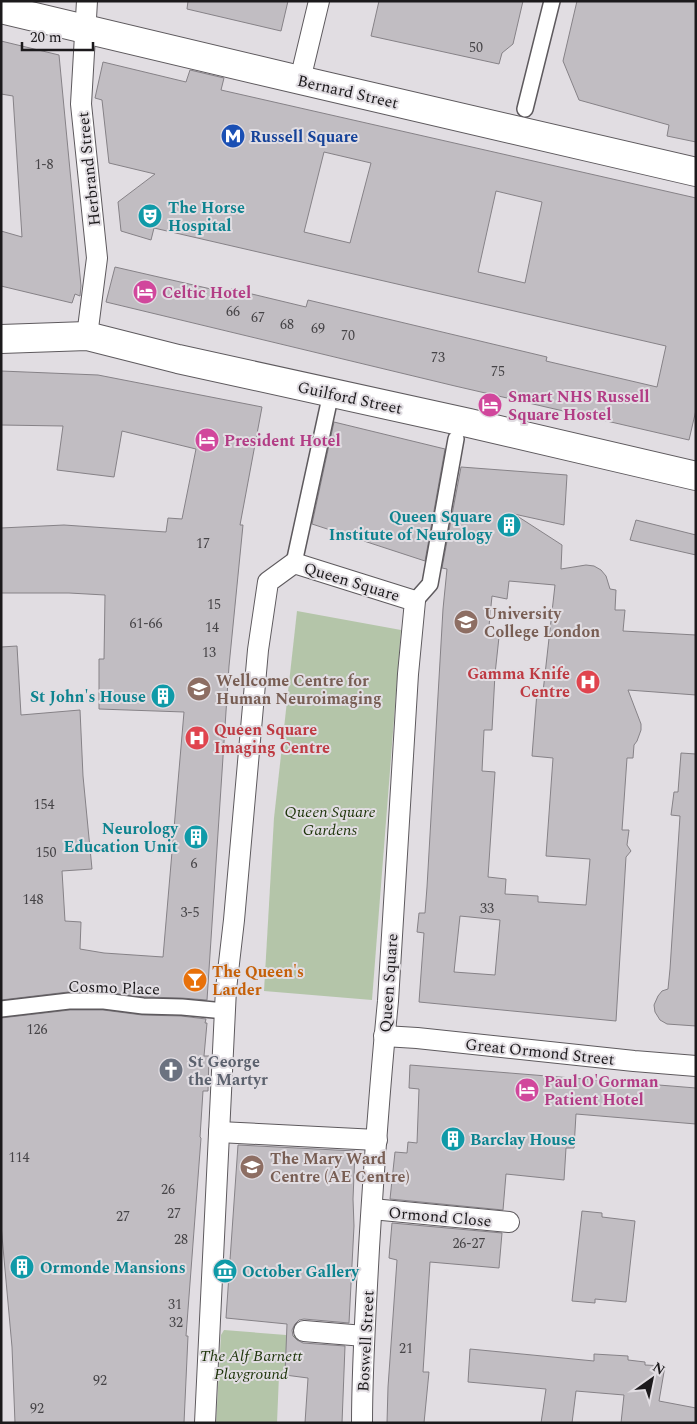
<svg xmlns="http://www.w3.org/2000/svg" width="697" height="1424" font-family="Spectral,serif">
<rect width="100%" height="100%" fill="#e1dde2"/>
<g fill="#b4c5a9">
<path d="M297,611L401,630L372,1000L264,991L274,818Z"/>
<path d="M224,1330L299,1336L298,1355L286,1354L285,1375H279L277,1423H216L221,1335Z"/>
</g>
<g fill="#c1bdc2" stroke="#868287" fill-rule="evenodd">
<path d="M188,1H288L281,31L187,9Z"/>
<path d="M379,1H523L513,44L502,53L499,64L371,36Z"/>
<path d="M577,1H696V142L667,136L669,125L579,100L563,61Z"/>
<path d="M1,41L59,55L81,286L80,296L75,294L72,303L1,286V231L22,237L13,96L1,94Z"/>
<path d="M103,62L186,82L190,70L224,78L221,90L696,198V410L689,440L455,386L106,302L115,267L224,292L230,293L231,289L306,307L308,300L547,357L546,361L657,387L666,346L154,228L151,240L121,231L118,202L155,174L109,163L102,100L95,98ZM324,152L371,163L350,243L304,232ZM496,191L542,202L525,283L478,272Z"/>
<path d="M1,371L98,375L262,407L240,525H243L229,666L207,1000L182,998L144,997L104,992H68L1,1000V647L17,646L21,715L80,710L83,776L92,869L62,871L65,921L81,922L80,949L104,953L163,957L184,712L99,709V659H104L105,595L69,593H1V528L64,525L166,532L168,518L182,519L196,449L122,431L114,477L57,470L63,426L1,425Z"/>
<path d="M334,422L445,449L425,561L312,524Z"/>
<path d="M461,467L567,475L564,525L514,514L562,545L561,569L586,565L594,566L601,570L606,576L610,589L616,590L615,610H625L623,631L696,635V695L628,690L641,724V730L637,741L634,745L633,758H627L622,830H629L627,845L631,851L626,857L616,1021L419,1002L424,933L417,932L419,913H425L427,887L443,609L447,569L442,568ZM509,581L555,585L543,692H537L532,756L553,758L546,856L590,859L586,905L538,902V896L505,894L506,879L488,877L495,772L482,771L484,730H492L495,674L499,637L488,636L492,596L507,599ZM460,916L500,920L495,975L454,972Z"/>
<path d="M636,520L696,535V555L630,540Z"/>
<path d="M681,753L696,754V1026L667,1024L660,1020L655,1012L654,1005L658,996L662,991L668,989L670,969L680,816L671,815L674,792H678Z"/>
<path d="M70,1010H103L142,1015L181,1016L206,1019L205,1023H207L204,1056H209L208,1091H203L200,1137L201,1138L186,1336H188L184,1423H15L12,1347L1,1225V1018Z"/>
<path d="M410,1065L696,1088V1124L576,1114L574,1148H566L564,1180L506,1174L503,1210L390,1199L395,1152L407,1153L408,1142L417,1143L419,1089L409,1088Z"/>
<path d="M238,1145L355,1151L353,1199L354,1226L349,1323L304,1319L299,1320L295,1324L292,1330L293,1336L297,1340L303,1343L345,1346L342,1423H305L308,1378L285,1375L287,1324L226,1318Z"/>
<path d="M582,1211L602,1213V1217L635,1221L626,1302L595,1299V1303L572,1301Z"/>
<path d="M392,1223L502,1233L499,1268L430,1262L423,1372H429L424,1423H387L388,1387L397,1260L389,1258Z"/>
<path d="M470,1349L594,1361V1354L628,1356V1360L645,1362V1365L665,1366L659,1401L696,1408V1423H621L624,1395L576,1391L572,1423H541L546,1389L468,1382Z"/>
</g>
<g fill="none" stroke-linecap="round" stroke-linejoin="round">
<defs>
<g id="pedestrian">
<path d="M525,109L552,1"/>
<path d="M294,563L331,393"/>
<path d="M415,601L430,584L456,439"/>
<path d="M1,1009L69,1001H104L143,1006L182,1007L225,1011"/>
</g>
<g id="minor">
<path d="M87,1L81,104L97,258L87,336"/>
<path d="M300,80L319,1"/>
<path d="M384,1036L417,1038L634,1061L696,1066"/>
<path d="M219,1132L377,1140"/>
<path d="M372,1209L509,1222"/>
<path d="M304,1331L364,1336"/>
<path d="M205,1423L226,989L234,920L258,650L268,582L294,563L415,601L408,674L388,1001C380,1083 374,1166 369,1248C366,1306 362,1364 362,1423"/>
</g>
<g id="secondary">
<path d="M1,9L300,80L696,172"/>
<path d="M1,339L87,336L178,359L469,423L696,476"/>
</g>
</defs>
<use href="#pedestrian" stroke="#5e5a5e" stroke-width="18"/>
<use href="#minor" stroke="#5e5a5e" stroke-width="22"/>
<use href="#secondary" stroke="#5e5a5e" stroke-width="30"/>
<use href="#pedestrian" stroke="#fff" stroke-width="15"/>
<use href="#minor" stroke="#fff" stroke-width="20"/>
<use href="#secondary" stroke="#fff" stroke-width="28"/>
</g>
<defs>
<symbol id="metro-disc" viewBox="-11 -11 22 22"><circle r="9.5" fill="#1a4fb4" stroke="#e1dde2"/><path d="M-5.5 5V-5H-3L0 0L3-5H5.5V5H3V-.5L0 4L-3-.5V5Z" fill="#fff"/></symbol>
<symbol id="theatre-disc" viewBox="-11 -11 22 22"><circle r="9.5" fill="#0f9aa8" stroke="#e1dde2"/><path d="M-5-5.5Q0-4 5-5.5V0Q5 5 0 6Q-5 5-5 0ZM-3.3-2.5H-1v1.5H-3.3ZM1-2.5H3.3v1.5H1ZM-2.8 1Q0 5.5 2.8 1Z" fill="#fff"/></symbol>
<symbol id="hotel-disc" viewBox="-11 -11 22 22"><circle r="9.5" fill="#d1479c" stroke="#e1dde2"/><path d="M-6-4.5h1.5V1H6V5H4.5V3h-9V5H-6ZM-4 0a1.8 1.8 0 1 1 3.6 0ZM.5 0V-2.5h3Q6-2.5 6 0Z" fill="#fff"/></symbol>
<symbol id="building-disc" viewBox="-11 -11 22 22"><circle r="9.5" fill="#0f9aa8" stroke="#e1dde2"/><path d="M-4-6H4V6H1V3H-1V6H-4ZM-2.5-4.3h1.7v1.8h-1.7ZM.8-4.3h1.7v1.8H.8ZM-2.5-1h1.7V.8h-1.7ZM.8-1h1.7V.8H.8Z" fill="#fff"/></symbol>
<symbol id="university-disc" viewBox="-11 -11 22 22"><circle r="9.5" fill="#8d6e63" stroke="#e1dde2"/><path d="M0-5L7-2L0 1L-7-2ZM-4 1L0 2.5L4 1V4Q0 6-4 4Z" fill="#fff"/></symbol>
<symbol id="hospital-disc" viewBox="-11 -11 22 22"><circle r="9.5" fill="#e0444e" stroke="#e1dde2"/><path d="M-5-5h3v3.5h4V-5h3V5h-3V1.5h-4V5h-3Z" fill="#fff"/></symbol>
<symbol id="bar-disc" viewBox="-11 -11 22 22"><circle r="9.5" fill="#e8710a" stroke="#e1dde2"/><path d="M-6-5H6L.8 .8V4.5H3.5V6h-7V4.5H-.8V.8Z" fill="#fff"/></symbol>
<symbol id="church-disc" viewBox="-11 -11 22 22"><circle r="9.5" fill="#6b7280" stroke="#e1dde2"/><path d="M-1.2-6h2.4v3.5h3.3v2.4h-3.3V6h-2.4V-.1h-3.3v-2.4h3.3Z" fill="#fff"/></symbol>
<symbol id="museum-disc" viewBox="-11 -11 22 22"><circle r="9.5" fill="#0f9aa8" stroke="#e1dde2"/><path d="M0-6L6-3V-2H-6V-3ZM-5-1h2V3h-2ZM-1-1h2V3h-2ZM3-1h2V3H3ZM-6 4H6V6H-6Z" fill="#fff"/></symbol>
</defs>
<g fill-rule="evenodd">
<use href="#metro-disc" x="219" y="122" width="28" height="28"/>
<use href="#theatre-disc" x="136" y="202" width="28" height="28"/>
<use href="#hotel-disc" x="131" y="278" width="28" height="28"/>
<use href="#hotel-disc" x="476" y="391" width="28" height="28"/>
<use href="#hotel-disc" x="193" y="426" width="28" height="28"/>
<use href="#building-disc" x="495" y="511" width="28" height="28"/>
<use href="#university-disc" x="452" y="608" width="28" height="28"/>
<use href="#hospital-disc" x="574" y="668" width="28" height="28"/>
<use href="#university-disc" x="185" y="675" width="28" height="28"/>
<use href="#building-disc" x="149" y="682" width="28" height="28"/>
<use href="#hospital-disc" x="183" y="724" width="28" height="28"/>
<use href="#building-disc" x="182" y="823" width="28" height="28"/>
<use href="#bar-disc" x="181" y="966" width="28" height="28"/>
<use href="#church-disc" x="157" y="1056" width="28" height="28"/>
<use href="#hotel-disc" x="513" y="1076" width="28" height="28"/>
<use href="#building-disc" x="439" y="1125" width="28" height="28"/>
<use href="#university-disc" x="238" y="1153" width="28" height="28"/>
<use href="#building-disc" x="8" y="1253" width="28" height="28"/>
<use href="#museum-disc" x="211" y="1257" width="28" height="28"/>
</g>
<g text-anchor="middle" stroke-width="4" stroke-linejoin="round" paint-order="stroke">
<g font-size="14" fill="#454346">
<text x="476" y="52">50</text>
<text x="44" y="169">1-8</text>
<text x="233" y="316">66</text>
<text x="258" y="322">67</text>
<text x="287" y="329">68</text>
<text x="318" y="333">69</text>
<text x="348" y="340">70</text>
<text x="438" y="362">73</text>
<text x="498" y="376">75</text>
<text x="203" y="548">17</text>
<text x="214" y="609">15</text>
<text x="146" y="628">61-66</text>
<text x="212" y="632">14</text>
<text x="209" y="657">13</text>
<text x="44" y="809">154</text>
<text x="46" y="857">150</text>
<text x="194" y="868">6</text>
<text x="33" y="904">148</text>
<text x="487" y="913">33</text>
<text x="190" y="917">3-5</text>
<text x="37" y="1034">126</text>
<text x="19" y="1162">114</text>
<text x="168" y="1194">26</text>
<text x="174" y="1218">27</text>
<text x="123" y="1221">27</text>
<text x="181" y="1244">28</text>
<text x="469" y="1248">26-27</text>
<text x="175" y="1309">31</text>
<text x="176" y="1327">32</text>
<text x="406" y="1353">21</text>
<text x="100" y="1385">92</text>
<text x="37" y="1413">92</text>
</g>
<g font-size="16" fill="#1c1a1c" stroke="#e1dde2">
<text transform="translate(348 91) rotate(13)" y="6">Bernard Street</text>
<text transform="translate(88 169) rotate(-96)" y="6">Herbrand Street</text>
<text transform="translate(350 397) rotate(12)" y="6">Guilford Street</text>
<text transform="translate(352 581) rotate(17)" y="6">Queen Square</text>
<text transform="translate(388 983) rotate(-86)" y="6">Queen Square</text>
<text transform="translate(114 987) rotate(2)" y="6">Cosmo Place</text>
<text transform="translate(540 1051) rotate(6)" y="6">Great Ormond Street</text>
<text transform="translate(440 1216) rotate(5)" y="6">Ormond Close</text>
<text transform="translate(365 1341) rotate(-87)" y="6">Boswell Street</text>
</g>
<g font-size="16" font-weight="bold" fill="#164399" stroke="#e1dde2" text-anchor="start">
<text x="250" y="142">Russell Square</text>
</g>
<g font-size="16" font-weight="bold" fill="#0d838f" stroke="#e1dde2" text-anchor="start">
<text x="168" y="213">The Horse<tspan x="168" dy="18">Hospital</tspan></text>
<text x="492" y="522" text-anchor="end">Queen Square<tspan x="492" dy="18">Institute of Neurology</tspan></text>
<text x="146" y="702" text-anchor="end">St John's House</text>
<text x="178" y="834" text-anchor="end">Neurology<tspan x="178" dy="18">Education Unit</tspan></text>
<text x="470" y="1145">Barclay House</text>
<text x="40" y="1273">Ormonde Mansions</text>
<text x="242" y="1277">October Gallery</text>
</g>
<g font-size="16" font-weight="bold" fill="#b23c85" stroke="#e1dde2" text-anchor="start">
<text x="162" y="298">Celtic Hotel</text>
<text x="508" y="402">Smart NHS Russell<tspan x="508" dy="18">Square Hostel</tspan></text>
<text x="224" y="446">President Hotel</text>
<text x="544" y="1087">Paul O'Gorman<tspan x="544" dy="18">Patient Hotel</tspan></text>
</g>
<g font-size="16" font-weight="bold" fill="#785e54" stroke="#e1dde2" text-anchor="start">
<text x="484" y="619">University<tspan x="484" dy="18">College London</tspan></text>
<text x="216" y="686">Wellcome Centre for<tspan x="216" dy="18">Human Neuroimaging</tspan></text>
<text x="270" y="1164">The Mary Ward<tspan x="270" dy="18">Centre (AE Centre)</tspan></text>
</g>
<g font-size="16" font-weight="bold" fill="#be3a42" stroke="#e1dde2" text-anchor="end">
<text x="570" y="679">Gamma Knife<tspan x="570" dy="18">Centre</tspan></text>
<text x="214" y="735" text-anchor="start">Queen Square<tspan x="214" dy="18">Imaging Centre</tspan></text>
</g>
<g font-size="16" font-style="italic" fill="#1d3409" stroke="#e1dde2">
<text x="330" y="817">Queen Square<tspan x="330" dy="18">Gardens</tspan></text>
<text x="251" y="1361">The Alf Barnett<tspan x="251" dy="18">Playground</tspan></text>
</g>
<g font-size="16" font-weight="bold" fill="#c56008" stroke="#e1dde2" text-anchor="start">
<text x="212" y="977">The Queen's<tspan x="212" dy="18">Larder</tspan></text>
</g>
<g font-size="16" font-weight="bold" fill="#5b616d" stroke="#e1dde2" text-anchor="start">
<text x="188" y="1067">St George<tspan x="188" dy="18">the Martyr</tspan></text>
</g>
</g>
<rect width="697" height="1424" fill="none" stroke="#1c1a1c" stroke-width="5"/>
<g transform="translate(652 1379) rotate(33)" stroke="#e1dde2" stroke-width="4" paint-order="stroke">
<path d="M0-4L9 19L0 12L-9 19Z" fill="#1c1a1c"/>
<text y="-8" font-size="14" font-weight="bold" text-anchor="middle" fill="#1c1a1c">N</text>
</g>
<path d="M22 42v8h71v-8" fill="none" stroke="#1c1a1c" stroke-width="2.5"/>
<text x="30" y="42" font-size="15" fill="#1c1a1c" stroke="#e1dde2" stroke-width="4" paint-order="stroke">20 m</text>
</svg>
